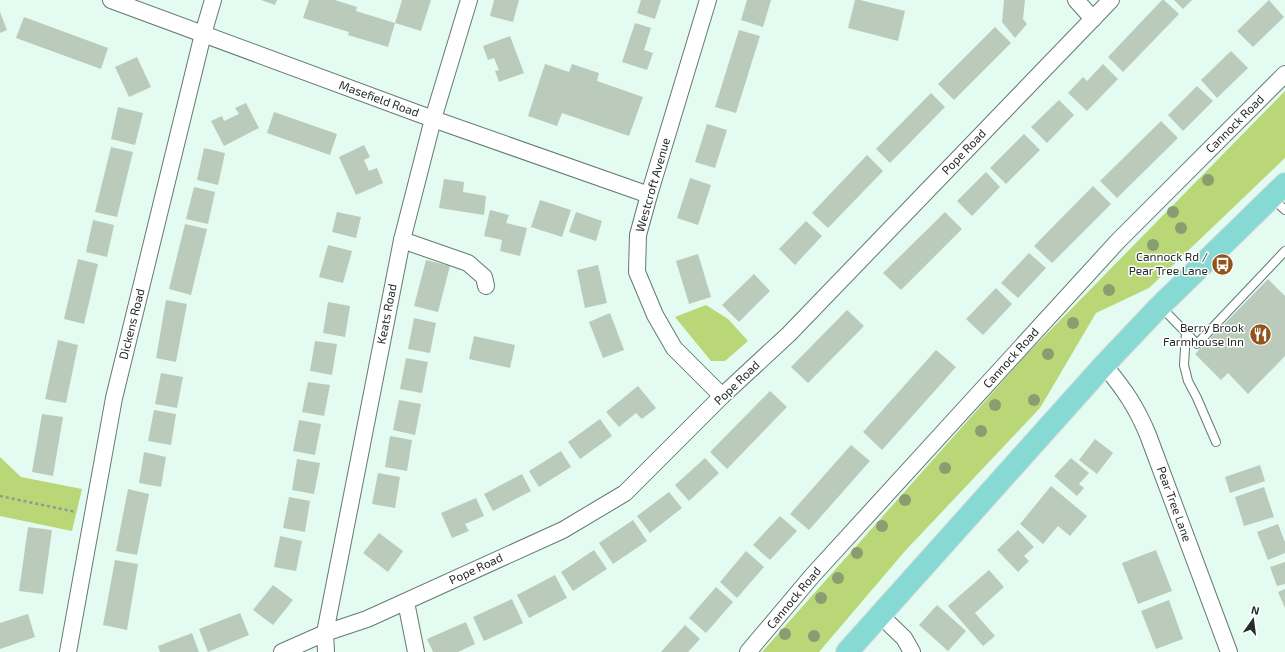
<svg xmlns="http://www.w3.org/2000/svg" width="1285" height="652" font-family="'Exo 2',sans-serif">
<rect width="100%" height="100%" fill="#e4fbf1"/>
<g fill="#b9d776">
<path d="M1285,91V158L1149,288L1096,313L1040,408L905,551L819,652H762L1027,354Z"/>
<path d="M706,305L728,319L748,341L725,361H711L675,317Z"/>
<path d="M0,457L21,477L82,489L72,531L0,516Z"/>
</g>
<g fill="#bbcbbb">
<path d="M261,0H277L275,5Z"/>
<path d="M309,0H335L357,7L356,11L395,23L402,0H431L421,31L395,23L388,47L348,35L349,32L303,18Z"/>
<path d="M494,0H519L513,22L490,16Z"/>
<path d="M641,0H661L655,19L637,13Z"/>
<path d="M747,0H771L763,27L741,20Z"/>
<path d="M855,0H860L905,11L898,41L848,28Z"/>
<path d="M1004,0H1025L1023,19L1027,24L1015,38L1002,22Z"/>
<path d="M1162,0H1164L1179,14L1123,72L1108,57Z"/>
<path d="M1174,0H1192L1183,9Z"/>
<path d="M1269,0L1284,17L1253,47L1237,31Z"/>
<path d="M0,12L7,30L0,33Z"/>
<path d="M24,17L108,48L101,69L16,38Z"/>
<path d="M635,23L651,28L644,50L653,53L647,70L622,62Z"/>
<path d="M995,27L1011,43L954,100L938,84Z"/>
<path d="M739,30L760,36L736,113L715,107Z"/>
<path d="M510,36L524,73L499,82L495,71L499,70L494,58L488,60L483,46Z"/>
<path d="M1231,51L1248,68L1217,98L1201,80Z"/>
<path d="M137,57L151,87L129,97L115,67Z"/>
<path d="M545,64L569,72L572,64L599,73L597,81L643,97L629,136L562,113L557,126L528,116Z"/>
<path d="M1103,64L1118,79L1087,111L1068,93L1083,77L1087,81Z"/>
<path d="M1197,86L1213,101L1183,131L1168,115Z"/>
<path d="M931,93L945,107L890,163L876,149Z"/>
<path d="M1059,100L1074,115L1047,143L1031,127Z"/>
<path d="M246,103L259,128L224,146L211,121L222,116L224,121L239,114L235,108Z"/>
<path d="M118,107L143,113L135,145L111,139Z"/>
<path d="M274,112L337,134L330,155L267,133Z"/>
<path d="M1161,121L1178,138L1117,198L1100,181Z"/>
<path d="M707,124L727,130L715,168L695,162Z"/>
<path d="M1024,134L1040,150L1006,184L990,168Z"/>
<path d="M364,145L370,157L364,160L369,171L377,168L383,183L356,195L339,157Z"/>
<path d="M111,147L133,152L117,217L95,212Z"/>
<path d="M204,148L225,153L218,185L197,180Z"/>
<path d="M867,155L883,171L828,228L812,213Z"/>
<path d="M986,172L1000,187L972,216L957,201Z"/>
<path d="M690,178L711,185L698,225L677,218Z"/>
<path d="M444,179L464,182L463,192L486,196L484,215L439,208Z"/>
<path d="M1093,186L1111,204L1052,263L1034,246Z"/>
<path d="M194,187L215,192L208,224L186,219Z"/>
<path d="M540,200L571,210L562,237L531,227Z"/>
<path d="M490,210L509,215L506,223L527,228L520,256L500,251L502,240L484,236Z"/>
<path d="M337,212L361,217L356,238L332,232Z"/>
<path d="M576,212L602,221L596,241L569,232Z"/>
<path d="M945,212L962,229L901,290L883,273Z"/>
<path d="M93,220L114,225L107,257L86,252Z"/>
<path d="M806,221L822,236L795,265L779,249Z"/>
<path d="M185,224L207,229L191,295L169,289Z"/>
<path d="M328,245L352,251L343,283L319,277Z"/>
<path d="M1029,253L1046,268L1018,298L1001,283Z"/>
<path d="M698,254L711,297L689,304L676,261Z"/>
<path d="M78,259L98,264L84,324L64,319Z"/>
<path d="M426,260L450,266L438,312L414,306Z"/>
<path d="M598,265L607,303L585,308L577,270Z"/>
<path d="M754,274L770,291L739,322L722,305Z"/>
<path d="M1268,279L1285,296V356L1248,394L1228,373L1221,380L1195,354Z"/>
<path d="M996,288L1012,304L983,335L966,319Z"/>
<path d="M166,300L187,304L176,362L156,358Z"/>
<path d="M328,302L350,306L345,337L323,333Z"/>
<path d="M847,310L864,326L808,383L791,367Z"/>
<path d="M610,313L624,350L603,358L589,322Z"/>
<path d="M414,318L436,323L430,353L408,349Z"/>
<path d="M474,336L515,345L510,368L469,359Z"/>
<path d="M58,340L78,345L66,403L45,399Z"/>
<path d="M315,341L337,344L332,375L310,371Z"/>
<path d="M936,350L956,367L882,450L863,432Z"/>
<path d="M406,358L428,362L422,393L400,389Z"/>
<path d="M161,373L183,377L177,408L155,404Z"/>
<path d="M308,382L330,385L324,416L302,412Z"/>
<path d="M638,386L656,408L642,419L636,413L619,427L606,412Z"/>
<path d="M770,391L787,407L727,469L710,452Z"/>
<path d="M399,400L421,404L415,435L393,430Z"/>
<path d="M154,410L176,414L171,445L148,441Z"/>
<path d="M42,414L63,417L53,476L32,472Z"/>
<path d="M600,419L612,436L580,459L568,442Z"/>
<path d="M299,420L321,424L315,455L293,451Z"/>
<path d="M390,436L412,440L407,471L385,467Z"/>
<path d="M1095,439L1113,453L1097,474L1079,460Z"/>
<path d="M851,445L870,461L809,530L790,514Z"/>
<path d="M561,451L571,467L539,487L529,471Z"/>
<path d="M144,452L166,457L161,487L139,483Z"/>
<path d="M705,458L719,473L689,501L675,485Z"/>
<path d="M1071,458L1089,473L1079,484L1084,488L1077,496L1054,476Z"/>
<path d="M297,459L320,463L314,494L292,490Z"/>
<path d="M1260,465L1265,481L1230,493L1225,477Z"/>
<path d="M378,473L400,477L395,508L372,504Z"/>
<path d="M522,474L531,491L493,511L484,494Z"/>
<path d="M1051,486L1087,516L1070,536L1058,526L1043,544L1020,524Z"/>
<path d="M1264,487L1274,517L1244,526L1235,497Z"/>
<path d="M128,489L149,494L137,555L116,551Z"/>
<path d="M669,492L682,508L650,533L637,516Z"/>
<path d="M289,497L310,501L305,532L283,528Z"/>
<path d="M476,498L484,516L465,524L469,531L452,538L441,513Z"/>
<path d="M780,516L797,531L770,560L753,545Z"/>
<path d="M633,520L647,541L613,564L599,543Z"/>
<path d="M1278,524L1285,542V553L1268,560L1257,532Z"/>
<path d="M28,527L52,530L43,594L19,591Z"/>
<path d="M1018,530L1034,547L1024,556L1029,561L1018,572L997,550Z"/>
<path d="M379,533L403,551L388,572L363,553Z"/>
<path d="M280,536L302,541L296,571L274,567Z"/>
<path d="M594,550L607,569L573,591L561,572Z"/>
<path d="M1156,550L1172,591L1138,604L1122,563Z"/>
<path d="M746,551L764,567L737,598L720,582Z"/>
<path d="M115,560L138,564L127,630L103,625Z"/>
<path d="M1285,562V584L1277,586L1270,567Z"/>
<path d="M989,570L1004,587L975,613L995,636L983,646L948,606Z"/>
<path d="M555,575L567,598L529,618L517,595Z"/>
<path d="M273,585L293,600L273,625L253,610Z"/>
<path d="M716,587L733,602L706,633L689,618Z"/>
<path d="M1285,589V608L1278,592Z"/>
<path d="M512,599L523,623L484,641L473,617Z"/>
<path d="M1169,600L1183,639L1156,649L1141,611Z"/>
<path d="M937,605L966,631L948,651L919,625Z"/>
<path d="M240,613L249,635L208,652L199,629Z"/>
<path d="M28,614L35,637L0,649V623Z"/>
<path d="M466,622L475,644L458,652H433L427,639Z"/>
<path d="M685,625L700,639L688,652H661Z"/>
<path d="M192,633L199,652H160L158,646Z"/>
</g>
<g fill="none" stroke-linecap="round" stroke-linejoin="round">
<defs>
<g id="service">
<path d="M1272,198L1285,210"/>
<path d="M1161,307L1197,344L1285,251"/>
<path d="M1186,332L1184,365L1188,381L1197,398L1216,442"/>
</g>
<g id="minor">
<path d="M111,0L433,119L649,195"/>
<path d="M708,0L649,195L638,235L637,272L655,315L674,348L722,396"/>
<path d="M1076,0L1093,19"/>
<path d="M402,240L468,263L484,277L486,286"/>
<path d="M1104,365C1124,389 1136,406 1148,435L1229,652"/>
<path d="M406,602L416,652"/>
<path d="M880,615L904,638L912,652"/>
<path d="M68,652L114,398L203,34L213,0"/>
<path d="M282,652L325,633L367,619L563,530L625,493L722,396L789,334L1111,0"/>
<path d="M326,652L325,633L402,240L433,119L469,0"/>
<path d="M748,652L812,576L1118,241L1285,74"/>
</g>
<path id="trunk" d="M847,652L1104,365L1160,306L1285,184"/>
</defs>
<use href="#service" stroke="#657971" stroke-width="10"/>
<use href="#minor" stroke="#657971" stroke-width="18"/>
<use href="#trunk" stroke="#dcdddd" stroke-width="24"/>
<path stroke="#8b9c94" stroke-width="2.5" stroke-dasharray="3 3" stroke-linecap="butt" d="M0,496L76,512"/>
<use href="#service" stroke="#fff" stroke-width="8"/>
<use href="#minor" stroke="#fff" stroke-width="16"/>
<use href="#trunk" stroke="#87dad4" stroke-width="22"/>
</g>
<g fill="#899d70">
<circle cx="1208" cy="180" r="6"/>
<circle cx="1173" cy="212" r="6"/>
<circle cx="1181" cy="228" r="6"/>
<circle cx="1153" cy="245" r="6"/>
<circle cx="1109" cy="290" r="6"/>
<circle cx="1073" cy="323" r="6"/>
<circle cx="1048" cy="354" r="6"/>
<circle cx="1034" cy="400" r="6"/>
<circle cx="995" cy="405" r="6"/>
<circle cx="981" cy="431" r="6"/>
<circle cx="945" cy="468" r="6"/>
<circle cx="905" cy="500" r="6"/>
<circle cx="882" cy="526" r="6"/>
<circle cx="857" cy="553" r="6"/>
<circle cx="838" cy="578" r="6"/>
<circle cx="821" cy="598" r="6"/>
<circle cx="785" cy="634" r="6"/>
<circle cx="814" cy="636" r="6"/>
</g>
<defs>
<symbol id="bus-disc" viewBox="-11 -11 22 22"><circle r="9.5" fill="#93531c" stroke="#fff"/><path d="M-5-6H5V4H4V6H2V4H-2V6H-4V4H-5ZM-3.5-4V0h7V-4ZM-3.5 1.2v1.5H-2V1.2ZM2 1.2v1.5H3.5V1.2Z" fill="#fff"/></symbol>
<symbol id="restaurant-disc" viewBox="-11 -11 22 22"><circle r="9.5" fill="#93531c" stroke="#fff"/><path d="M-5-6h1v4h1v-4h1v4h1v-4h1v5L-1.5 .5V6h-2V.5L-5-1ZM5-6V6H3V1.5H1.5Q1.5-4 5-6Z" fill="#fff"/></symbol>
</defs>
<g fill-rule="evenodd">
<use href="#bus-disc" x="1210" y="252" width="25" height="25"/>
<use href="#restaurant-disc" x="1248" y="322" width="25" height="25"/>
</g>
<g text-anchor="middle" stroke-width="3" stroke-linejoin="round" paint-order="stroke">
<g font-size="12" fill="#232c28" stroke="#fff">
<text transform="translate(379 99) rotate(20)" y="4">Masefield Road</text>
<text transform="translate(1235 124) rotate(-45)" y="4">Cannock Road</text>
<text transform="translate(964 152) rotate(-46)" y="4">Pope Road</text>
<text transform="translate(653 185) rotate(-74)" y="4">Westcroft Avenue</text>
<text transform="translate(387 314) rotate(-79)" y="4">Keats Road</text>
<text transform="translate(132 324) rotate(-76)" y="4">Dickens Road</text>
<text transform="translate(1011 358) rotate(-48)" y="4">Cannock Road</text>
<text transform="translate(737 383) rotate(-44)" y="4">Pope Road</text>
<text transform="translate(1174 504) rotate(70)" y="4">Pear Tree Lane</text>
<text transform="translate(476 569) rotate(-25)" y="4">Pope Road</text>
<text transform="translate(794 598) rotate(-50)" y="4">Cannock Road</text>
</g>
<g font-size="12" fill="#232c28" stroke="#fff" text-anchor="end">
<text x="1208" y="261">Cannock Rd /<tspan x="1208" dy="14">Pear Tree Lane</tspan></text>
<text x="1244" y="332">Berry Brook<tspan x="1244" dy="14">Farmhouse Inn</tspan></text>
</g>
</g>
<g transform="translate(1253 620) rotate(14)" stroke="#ffffff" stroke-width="3" paint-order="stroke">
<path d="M0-3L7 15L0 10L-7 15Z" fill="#232c28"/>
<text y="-6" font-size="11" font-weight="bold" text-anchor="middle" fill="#232c28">N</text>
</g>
</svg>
